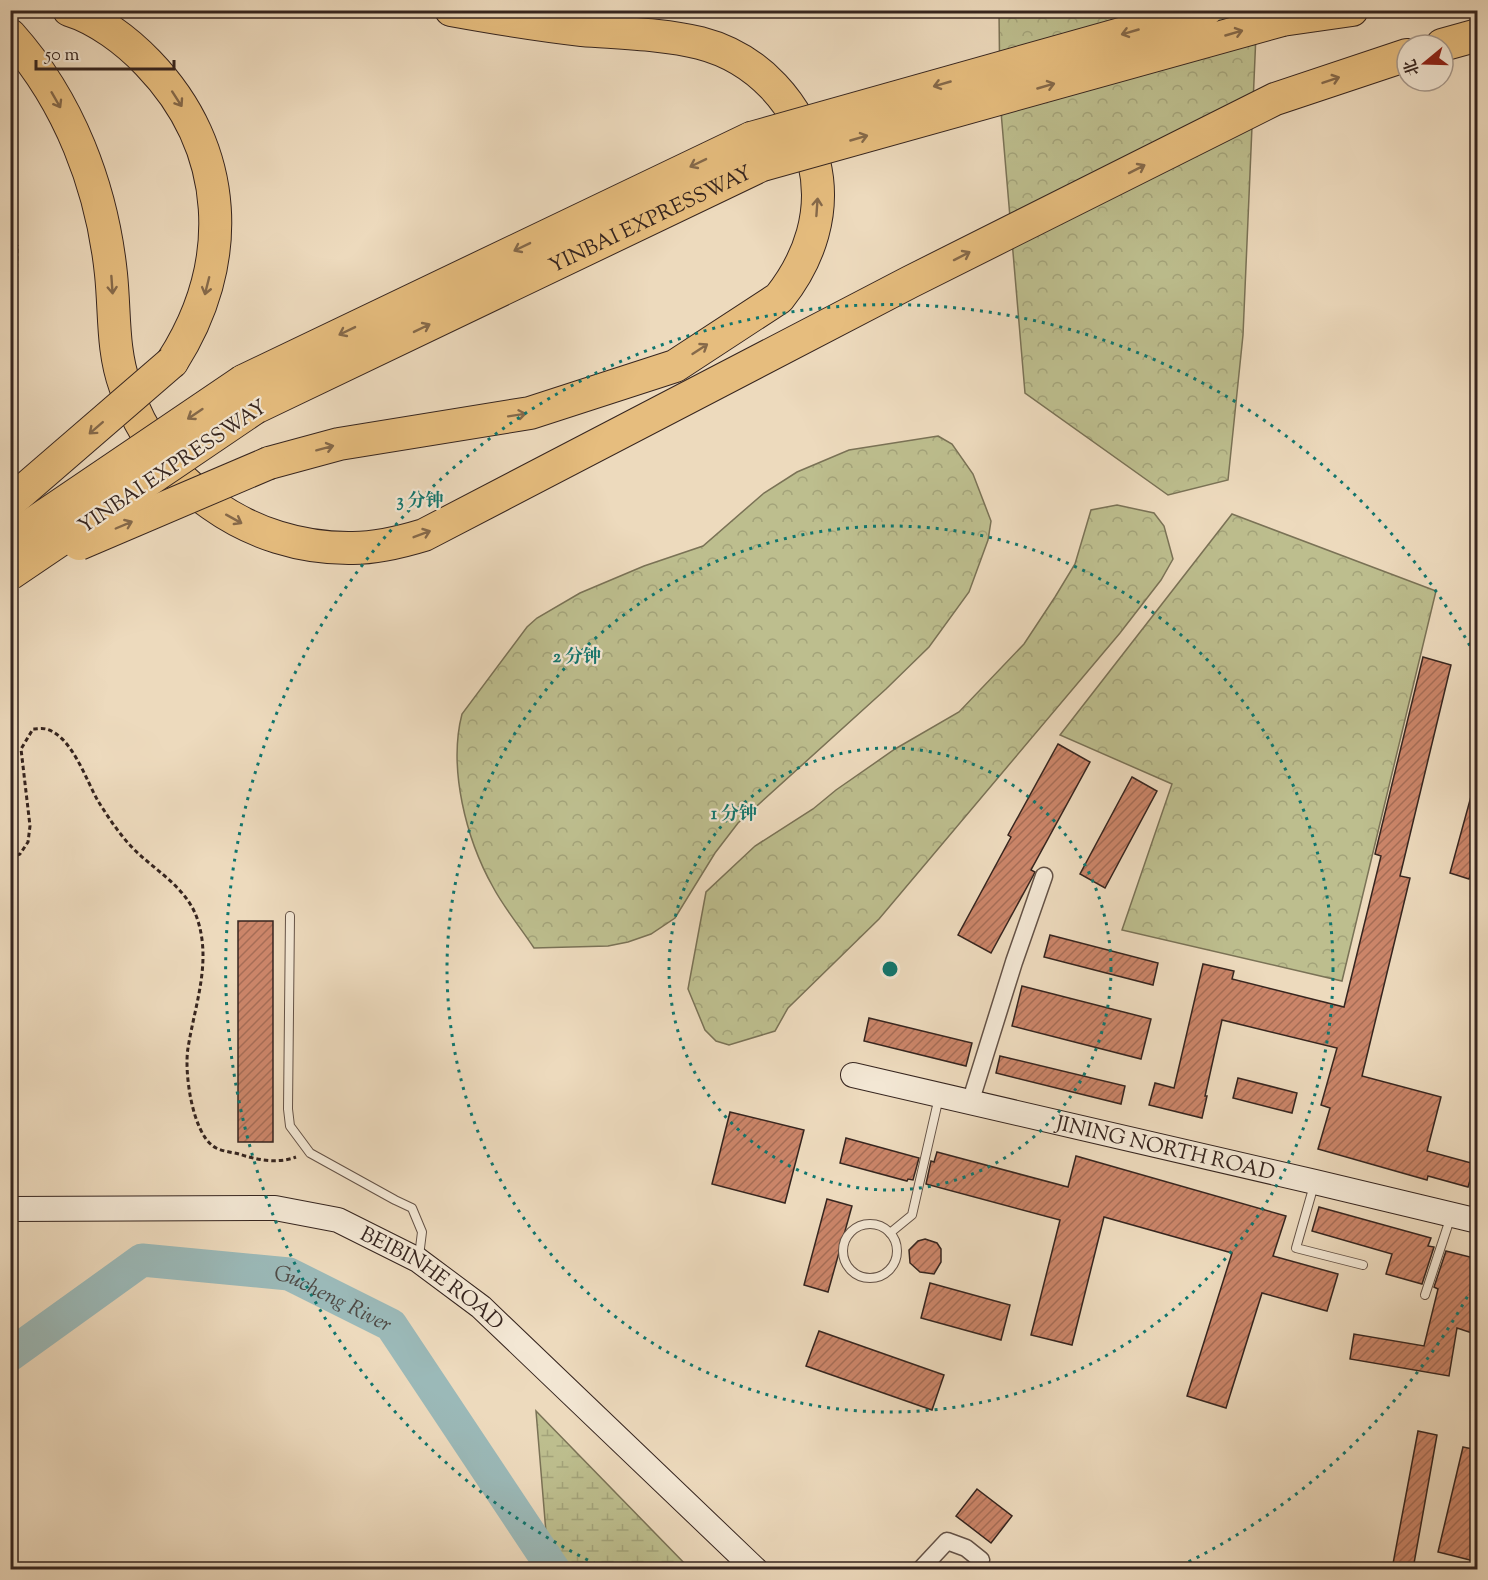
<svg xmlns="http://www.w3.org/2000/svg" width="1488" height="1580" font-family="'Sorts Mill Goudy','Noto Serif SC',serif">
<defs>
<pattern id="forest-crowns" width="20" height="18" patternUnits="userSpaceOnUse" patternTransform="scale(1.5)"><rect width="20" height="18" fill="#bdbe8e"/><path d="M2 6a3 3 0 1 1 6 0M12 15a3 3 0 1 1 6 0" fill="none" stroke="#a3a37a"/></pattern>
<pattern id="wetland-marsh" width="20" height="14" patternUnits="userSpaceOnUse" patternTransform="scale(1.5)"><rect width="20" height="14" fill="#bdbe8e"/><path d="M1 5h8M5 5V1M11 12h8M15 12V8" fill="none" stroke="#a3a37a"/></pattern>
<pattern id="building-hatch" width="6" height="6" patternUnits="userSpaceOnUse" patternTransform="scale(1.5)"><rect width="6" height="6" fill="#cb8569"/><path d="M-1 1l2-2M0 6l6-6M5 7l2-2" fill="none" stroke="#a66d56"/></pattern>
</defs>
<rect width="100%" height="100%" fill="#eddabd"/>
<filter id="stains"><feTurbulence type="fractalNoise" baseFrequency=".00333" numOctaves="4"/><feColorMatrix values="0 0 0 0 .2 0 0 0 0 .09 0 0 0 0 .02 0 0 0 .5 -.17"/></filter>
<radialGradient id="worn" r=".72"><stop offset=".6" stop-color="#630" stop-opacity="0"/><stop offset="1" stop-color="#630" stop-opacity=".3"/></radialGradient>
<g fill="url(#forest-crowns)" stroke="#7a7256" stroke-width="1.5">
<path d="M999,11H1257L1243,335L1228,480L1168,495L1025,393L1000,100Z"/>
<path d="M938,436L952,444L973,474L991,521L988,540L969,592L929,647L886,689L738,823L715,853L675,918L651,934L628,942L608,946L534,948C521,928 504,908 493,887C466,839 448,768 462,714L527,627L537,618L580,593L644,566L703,546L764,493L797,472L849,450Z"/>
<path d="M1117,505L1154,513L1164,526L1173,559L1161,580L1120,633L879,919L788,1008L775,1031L729,1045L716,1041L705,1030L688,989L706,892L755,846L813,809L836,790L895,749L959,712L1024,644L1055,597L1075,564L1091,510Z"/>
<path d="M1232,514L1436,591L1342,981L1122,930L1172,784L1060,735Z"/>
</g>
<path fill="url(#wetland-marsh)" stroke="#7a7256" stroke-width="1.5" d="M536,1411L690,1569H549Z"/>
<g fill="none" stroke-linecap="round" stroke-linejoin="round">
<path stroke="#9bb9b8" stroke-width="33" id="s1" d="M10,1355L142,1260L289,1274L391,1325L554,1570"/>
</g>
<g fill="url(#building-hatch)" stroke="#36251f" stroke-width="1.5">
<path d="M1423,657L1451,665L1400,876L1410,878L1362,1076L1441,1097L1427,1151L1475,1164L1468,1187L1428,1176L1427,1180L1318,1149L1330,1108L1321,1105L1337,1048L1222,1020L1205,1096H1207L1202,1118L1149,1105L1155,1083L1174,1088L1203,964L1234,971L1232,979L1344,1007L1381,856L1375,854Z"/>
<path d="M1058,744L1090,762L1031,870L1035,872L1033,876L991,953L958,935L1011,837L1008,835Z"/>
<path d="M1132,777L1157,791L1105,888L1080,874Z"/>
<path d="M1473,789L1478,790V850L1469,879L1450,873Z"/>
<rect x="238" y="921" width="35" height="221"/>
<path d="M1050,935L1158,963L1153,985L1044,957Z"/>
<path d="M1022,986L1151,1019L1141,1059L1012,1026Z"/>
<path d="M869,1018L972,1043L966,1066L864,1041Z"/>
<path d="M1000,1056L1125,1086L1121,1104L996,1073Z"/>
<path d="M1238,1078L1297,1093L1292,1113L1233,1098Z"/>
<path d="M730,1112L804,1130L785,1203L712,1184Z"/>
<path d="M846,1138L919,1158L913,1180L908,1179L907,1181L840,1163Z"/>
<path d="M937,1152L1068,1187L1076,1156L1286,1216L1273,1256L1338,1274L1327,1311L1262,1293L1226,1408L1187,1396L1232,1253L1104,1217L1072,1345L1031,1335L1060,1220L926,1184L931,1161L934,1162Z"/>
<path d="M827,1199L852,1206L828,1292L804,1285Z"/>
<path d="M1319,1207L1431,1238L1428,1246L1434,1247L1422,1284L1386,1274L1392,1254L1312,1231Z"/>
<path d="M925,1239L937,1243L941,1249V1262L934,1274L920,1272L910,1263L909,1250L918,1241Z"/>
<path d="M1446,1251L1474,1258L1473,1263H1478V1335L1457,1328L1449,1376L1350,1359L1354,1334L1424,1346L1438,1289L1434,1287Z"/>
<path d="M930,1283L1010,1305L1001,1340L921,1318Z"/>
<path d="M819,1331L944,1375L932,1410L806,1366Z"/>
<path d="M1418,1431L1437,1435L1413,1569H1392Z"/>
<path d="M1463,1447L1478,1450V1562L1438,1552Z"/>
<path d="M977,1489L1012,1516L991,1543L956,1516Z"/>
</g>
<g fill="none" stroke-linecap="round" stroke-linejoin="round">
<defs>
<g id="lane">
<path d="M290,916L288,1109L290,1126L310,1153L395,1200L412,1208L422,1232L419,1256"/>
<path d="M1314,1185L1296,1248L1363,1265"/>
<circle cx="870" cy="1251" r="27"/>
<path d="M890,1233L912,1215L939,1097"/>
<path d="M1425,1295L1451,1216"/>
</g>
<g id="street">
<path d="M970,1103L1014,962L1044,876"/>
<path d="M920,1570L947,1541L966,1548L981,1560"/>
</g>
<g id="secondary">
<path id="s2" d="M853,1075L1315,1182L1478,1221"/>
<path id="s3" d="M10,1209L275,1208L338,1220L418,1260L481,1307L756,1570"/>
</g>
<g id="highway">
<path d="M69,10C98,19 127,41 148,63C231,149 235,264 172,362"/>
<path d="M1282,20L1352,10"/>
<path d="M10,35C69,101 102,187 111,274C115,312 112,350 125,386C157,484 249,550 353,548C377,548 401,542 424,535L910,282L1275,99L1407,55"/>
<path d="M1442,45L1478,35"/>
<path d="M243,381L751,138"/>
<path id="s4" d="M255,408L762,165"/>
<path d="M269,463L339,444L530,413L675,366L779,298C810,259 826,211 814,162C800,104 758,58 700,43C664,34 619,33 582,30C538,25 495,18 451,10"/>
</g>
</defs>
<use href="#lane" stroke="#645246" stroke-width="10"/>
<use href="#street" stroke="#645246" stroke-width="19"/>
<use href="#secondary" stroke="#36251f" stroke-width="26"/>
<use href="#highway" stroke="#36251f" stroke-width="34"/>
<g stroke="#36251f" stroke-width="3" stroke-dasharray="4.5 3" stroke-linecap="butt">
<path d="M10,357L15,348L17,245"/>
<path d="M10,858L20,854L28,842L30,826L21,749L33,729C37,729 42,728 46,729C72,736 86,780 98,801C110,820 123,840 140,855C161,874 187,890 197,918C212,962 195,1004 188,1048C184,1072 192,1131 213,1146C219,1151 231,1152 239,1154C257,1160 278,1164 296,1157"/>
</g>
<use href="#lane" stroke="#f3e7d4" stroke-width="8"/>
<use href="#street" stroke="#f3e7d4" stroke-width="16"/>
<use href="#secondary" stroke="#f3e7d4" stroke-width="24"/>
<use href="#highway" stroke="#e6bd7e" stroke-width="32"/>
<defs>
<g id="highway-bridge">
<path d="M751,138L1206,10"/>
<path d="M762,165L1282,20"/>
<path d="M10,502L172,362"/>
<path d="M10,539L243,381"/>
<path d="M79,544L269,463"/>
<path d="M10,574L255,408"/>
</g>
</defs>
<use href="#highway-bridge" stroke="#36251f" stroke-width="34" stroke-linecap="butt"/>
<use href="#highway-bridge" stroke="#e6bd7e" stroke-width="32"/>
</g>
<defs><path id="oneway-shaft" d="M-6 0H5M1.5-3L5.5 0L1.5 3" fill="none" stroke-width="1.6" stroke-linecap="round" stroke-linejoin="round" transform="scale(1.5)"/></defs>
<g stroke="#85694a">
<use href="#oneway-shaft" transform="translate(1130 32) rotate(164)"/>
<use href="#oneway-shaft" transform="translate(1234 33) rotate(-16)"/>
<use href="#oneway-shaft" transform="translate(1331 80) rotate(-19)"/>
<use href="#oneway-shaft" transform="translate(942 84) rotate(164)"/>
<use href="#oneway-shaft" transform="translate(1046 86) rotate(-16)"/>
<use href="#oneway-shaft" transform="translate(177 99) rotate(57)"/>
<use href="#oneway-shaft" transform="translate(56 100) rotate(60)"/>
<use href="#oneway-shaft" transform="translate(859 138) rotate(-16)"/>
<use href="#oneway-shaft" transform="translate(698 163) rotate(154)"/>
<use href="#oneway-shaft" transform="translate(1137 169) rotate(-27)"/>
<use href="#oneway-shaft" transform="translate(817 207) rotate(-86)"/>
<use href="#oneway-shaft" transform="translate(522 247) rotate(154)"/>
<use href="#oneway-shaft" transform="translate(962 256) rotate(-27)"/>
<use href="#oneway-shaft" transform="translate(112 285) rotate(86)"/>
<use href="#oneway-shaft" transform="translate(207 286) rotate(104)"/>
<use href="#oneway-shaft" transform="translate(422 328) rotate(-26)"/>
<use href="#oneway-shaft" transform="translate(347 331) rotate(154)"/>
<use href="#oneway-shaft" transform="translate(700 349) rotate(-33)"/>
<use href="#oneway-shaft" transform="translate(195 414) rotate(146)"/>
<use href="#oneway-shaft" transform="translate(517 415) rotate(-9)"/>
<use href="#oneway-shaft" transform="translate(96 428) rotate(139)"/>
<use href="#oneway-shaft" transform="translate(325 448) rotate(-15)"/>
<use href="#oneway-shaft" transform="translate(234 519) rotate(29)"/>
<use href="#oneway-shaft" transform="translate(124 525) rotate(-23)"/>
<use href="#oneway-shaft" transform="translate(422 534) rotate(-21)"/>
</g>
<g fill="none" stroke="#0f766e" stroke-width="3" stroke-dasharray="3 6">
<circle cx="890" cy="969" r="221"/>
<circle cx="890" cy="969" r="443"/>
<path d="M1476 1281A664 664 0 0 1 1176 1568M604 1568A664 664 0 1 1 1476 657"/>
</g>
<g text-anchor="middle" stroke-width="4.5" stroke-linejoin="round" paint-order="stroke">
<g font-size="21" fill="#36251f" stroke="#f3e7d4">
<text dy="7" stroke="none"><textPath href="#s4" startOffset="438">YINBAI EXPRESSWAY</textPath></text>
<text transform="translate(172 466) rotate(-34)" y="7">YINBAI EXPRESSWAY</text>
<text dy="7" stroke="none"><textPath href="#s2" startOffset="321">JINING NORTH ROAD</textPath></text>
<text dy="7" stroke="none"><textPath href="#s3" startOffset="440">BEIBINHE ROAD</textPath></text>
</g>
<g font-size="22" font-style="italic" fill="#4f4a45" stroke="#f3e7d4">
<text dy="8" stroke="none"><textPath href="#s1" startOffset="360">Gucheng River</textPath></text>
</g>
</g>
<circle cx="890" cy="969" r="9" fill="#0f766e" stroke="#f3e7d4" stroke-width="3"/>
<g font-size="18" text-anchor="middle" font-weight="bold" fill="#0f766e" stroke="#f3e7d4" stroke-width="4.5" stroke-linejoin="round" paint-order="stroke">
<text x="420" y="506">3 分钟</text>
<text x="577" y="662">2 分钟</text>
<text x="734" y="819">1 分钟</text>
</g>
<rect width="1488" height="1580" fill="none" stroke="#eddabd" stroke-width="36"/>
<rect x="12" y="12" width="1464" height="1556" fill="none" stroke="#36251f" stroke-width="3"/>
<rect x="18" y="18" width="1452" height="1544" fill="none" stroke="#36251f" stroke-width="1.5"/>
<g transform="translate(1425 63) rotate(251)"><circle r="28" fill="#f3e7d4" stroke="#a7998c" stroke-width="1.5"/>
<path d="M0-4.5L10 22L0 15L-10 22Z" fill="#8f2418"/>
<text y="-9" font-size="16" font-weight="bold" text-anchor="middle" fill="#36251f">北</text>
</g>
<path d="M36 60v9h138v-9" fill="none" stroke="#36251f" stroke-width="3"/>
<text x="45" y="60" font-size="18" fill="#36251f" stroke="#f3e7d4" stroke-width="4.5" paint-order="stroke">50 m</text>
<rect width="100%" height="100%" filter="url(#stains)"/>
<rect width="100%" height="100%" fill="url(#worn)"/>
</svg>
